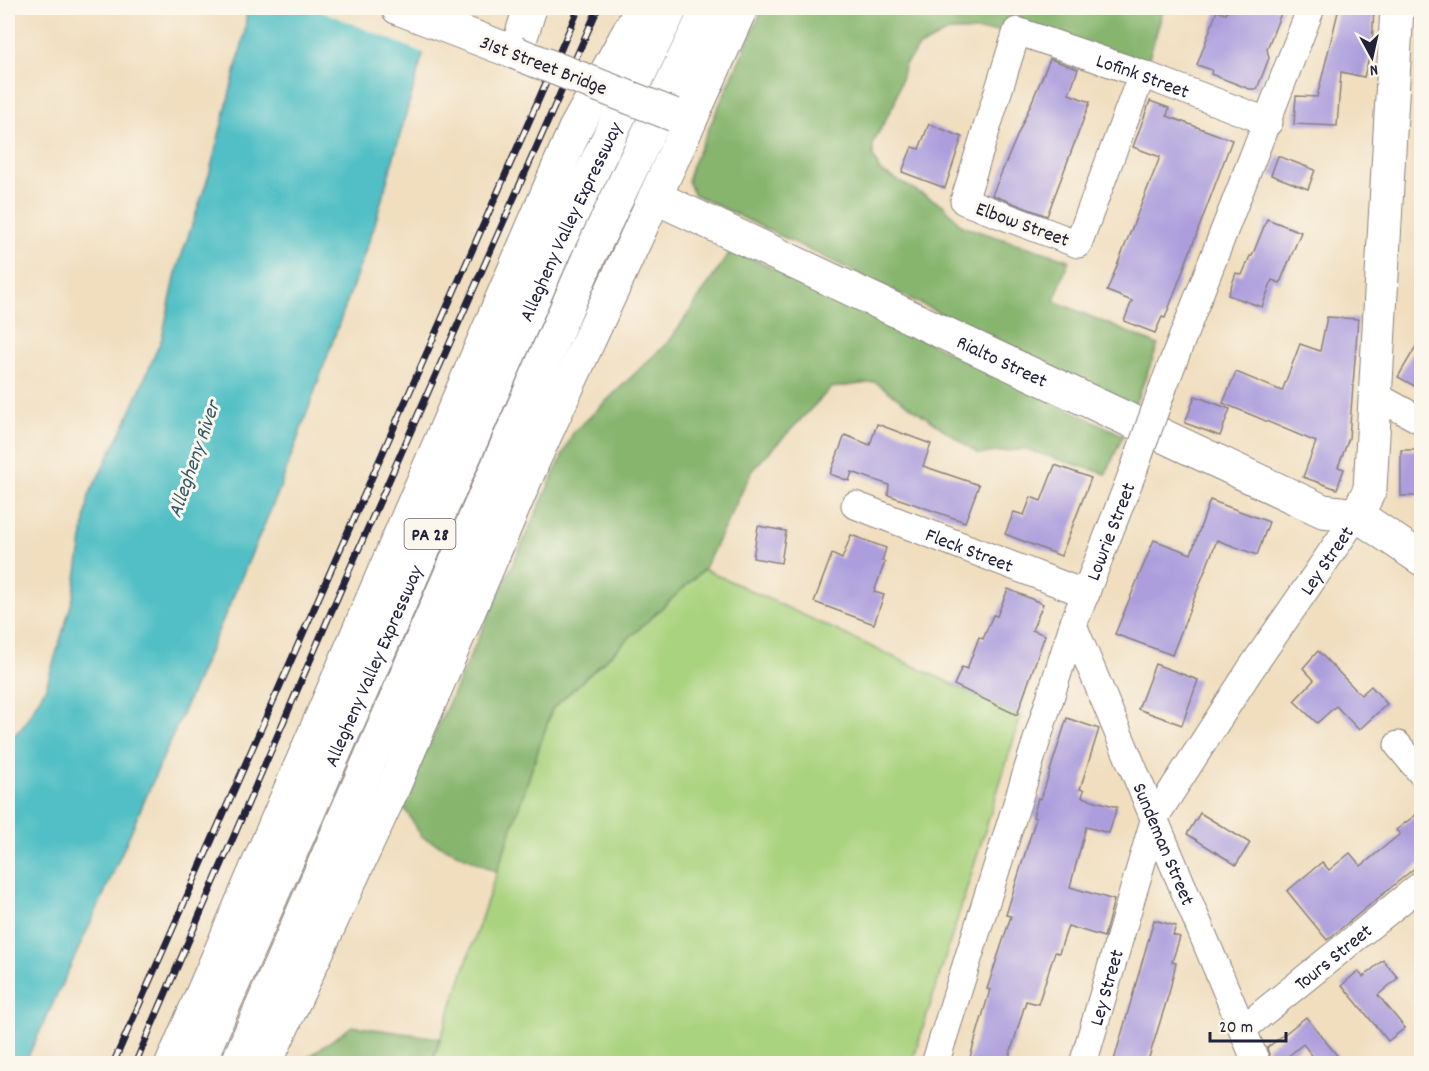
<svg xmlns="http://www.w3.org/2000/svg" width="1429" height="1071" font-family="Dekko,sans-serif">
<rect width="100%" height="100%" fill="#fbf7ec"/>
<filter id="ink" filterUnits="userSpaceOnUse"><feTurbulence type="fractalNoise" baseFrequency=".0167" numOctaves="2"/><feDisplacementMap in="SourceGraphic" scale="12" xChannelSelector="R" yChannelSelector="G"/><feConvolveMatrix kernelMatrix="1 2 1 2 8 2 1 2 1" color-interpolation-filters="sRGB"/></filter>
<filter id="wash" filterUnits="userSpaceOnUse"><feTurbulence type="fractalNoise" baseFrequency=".008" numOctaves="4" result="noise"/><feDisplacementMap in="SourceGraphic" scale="24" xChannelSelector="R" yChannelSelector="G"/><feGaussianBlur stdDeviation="1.35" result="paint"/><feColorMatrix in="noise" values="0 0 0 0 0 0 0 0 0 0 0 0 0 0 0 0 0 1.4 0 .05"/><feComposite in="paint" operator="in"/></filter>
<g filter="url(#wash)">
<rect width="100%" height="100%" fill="#f0debf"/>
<path fill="#aad37f" stroke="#667a5d" stroke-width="1.5" d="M704,569L1021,716L912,1063L432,1064L552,709Z"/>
<g fill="#87b56e" stroke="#546c54" stroke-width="1.5">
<path d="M763,8H1164L1149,57L1132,71L1017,31H949L919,47L905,64L895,102L873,143V156L880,171L943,205L962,226L1069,260L1054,301L1158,345L1134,407L694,194L688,181L691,168Z"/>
<path d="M732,249L1123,435L1106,474L1025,449L979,454L875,382L831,388L753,469L704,569L552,709L497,872L422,837L402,804L573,433L671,339Z"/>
<path d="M352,1026L440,1038L432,1063H300Z"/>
</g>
<path fill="#51bfc5" stroke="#3a7080" stroke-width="1.5" d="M247,8H436L374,227L278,493L100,903L25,1063H8V740L22,728L46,687L73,598L89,495L126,422L162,338L177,269L209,175L245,33Z"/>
<path fill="#f0debf" d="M314,8H439L426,54Z"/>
<g id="blocks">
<g fill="#ac9edd">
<path d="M1228,8H1283L1267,49L1269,58L1257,89H1249L1211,74L1212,70L1197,65L1217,11L1226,14Z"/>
<path d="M1339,8H1374L1372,46L1364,77L1341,72L1337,126L1294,124L1296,96L1317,97Z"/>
<path d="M1050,59L1078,69L1069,94L1090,102L1047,216L992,195Z"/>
<path d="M1150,101L1169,108L1167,116L1232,140L1165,318L1162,317L1155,333L1124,321L1132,301L1107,291L1160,157L1133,147Z"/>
<path d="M929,124L962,137L945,188L902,172L912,147L919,149Z"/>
<path d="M1278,156L1315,170L1308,189L1271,175Z"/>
<path d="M1267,219L1301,232L1280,283L1272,280L1262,307L1228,295L1236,273L1242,275L1250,256H1252Z"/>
<path d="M1327,317L1358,319L1349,438L1338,467L1344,469L1337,489L1303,477L1316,442L1223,403L1236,372L1282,391L1300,344L1320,351Z"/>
<path d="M1422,336V390L1398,377Z"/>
<path d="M1195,396L1230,409L1220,436L1185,423Z"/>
<path d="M877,424L931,444L923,466L979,485L965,522L888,495L889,485L852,472L849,481L830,474L845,435L870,445Z"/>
<rect x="1401" y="450" width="21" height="46"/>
<path d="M1055,465L1091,478L1061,556L1005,534L1014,512L1024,515L1031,497L1041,501Z"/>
<path d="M1210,500L1269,522L1257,555L1217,540L1172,655L1115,634L1154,540L1191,554Z"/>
<path d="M758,526L786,531L781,563L753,558Z"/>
<path d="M851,535L886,548L882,561L885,562L874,592L884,595L874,624L814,602L832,554L842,559Z"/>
<path d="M1008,589L1043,604L1032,630L1045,635L1017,715L954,685L962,667L967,669L979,637L983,639L993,615L997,616Z"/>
<path d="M1318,651L1361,695L1371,686L1387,704L1359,730L1336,706L1317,723L1294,701L1314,680L1303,668Z"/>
<path d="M1155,664L1198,680L1182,725L1138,709Z"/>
<path d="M1067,718L1099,729L1080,789L1084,790L1082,797L1117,807L1109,833L1086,827L1070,887L1114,900L1104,937L1068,926L1059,953L1055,952L1038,1004L1026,1001L1007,1064H968L990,990L987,989L1011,916L1006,915L1036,818L1033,817L1038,798L1041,799Z"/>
<path d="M1422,810V862L1327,940L1287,891L1322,862L1329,870L1350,853L1361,866L1400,834L1396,830Z"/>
<path d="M1200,813L1250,843L1236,865L1187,834Z"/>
<path d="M1154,920L1176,926L1173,935L1180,937L1172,962L1176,963L1169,993L1147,1064H1113Z"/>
<path d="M1383,960L1398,978L1378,995L1405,1028L1388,1041L1342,985L1358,971L1363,977Z"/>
<path d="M1306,1017L1344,1064H1319L1303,1044L1279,1064H1272L1267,1048Z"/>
</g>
</g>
</g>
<g filter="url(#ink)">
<use href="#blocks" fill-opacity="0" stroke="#89807d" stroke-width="1.5"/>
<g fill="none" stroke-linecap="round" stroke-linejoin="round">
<defs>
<g id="minor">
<path id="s1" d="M1142,74L1078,244L964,201L1017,31L1142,74L1269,122"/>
<path d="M1164,385L1311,8"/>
<path d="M1376,396L1422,421"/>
<path id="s2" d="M855,505L1086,594"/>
<path id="s3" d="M1073,625L1257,1064"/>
<path d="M1398,745L1422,774"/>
<path id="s4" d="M1244,1028L1422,884"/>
<path id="s5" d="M935,1064L1073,625L1134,469"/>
<path id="s6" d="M1083,1064L1155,817L1250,670L1357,515"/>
</g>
<g id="tertiary">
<path d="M516,53L530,8"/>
<path id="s7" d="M655,197L1323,511L1357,515L1422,559"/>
<path d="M1357,515L1370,489L1397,8"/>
</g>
<g id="secondary">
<path d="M398,8L516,53"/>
<path d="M655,197L690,121L674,115"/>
</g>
<g id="motorway">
<path d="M690,121L741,8"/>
<path d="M172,1064L575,129L642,8"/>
<path id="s8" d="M198,1064L556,247L671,8"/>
<path d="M237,1064L588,259L708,8"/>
<path d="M265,1064L393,788L535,457L655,197"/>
</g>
</defs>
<use href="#minor" stroke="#89807d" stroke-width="29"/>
<use href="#tertiary" stroke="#89807d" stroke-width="35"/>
<use href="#secondary" stroke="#89807d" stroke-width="35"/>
<use href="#motorway" stroke="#89807d" stroke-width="35"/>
<use href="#minor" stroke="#fff" stroke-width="27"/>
<use href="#tertiary" stroke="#fff" stroke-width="33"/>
<use href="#secondary" stroke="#fff" stroke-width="33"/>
<use href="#motorway" stroke="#fff" stroke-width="33"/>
<defs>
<g id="rail">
<path d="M113,1064L579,8"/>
<path d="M135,1064L348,573L598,8"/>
</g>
</defs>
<use href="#rail" stroke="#22223b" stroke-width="7"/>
<use href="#rail" stroke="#fbf7ec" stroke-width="4.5" stroke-dasharray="14" stroke-linecap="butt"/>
<defs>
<path id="minor-bridge" d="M1134,469L1164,385"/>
<path id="secondary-bridge" d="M516,53L674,115"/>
</defs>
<use href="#minor-bridge" stroke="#89807d" stroke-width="29" stroke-linecap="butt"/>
<use href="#secondary-bridge" stroke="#89807d" stroke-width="35" stroke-linecap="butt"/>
<use href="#minor-bridge" stroke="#fff" stroke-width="27"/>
<use href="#secondary-bridge" stroke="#fff" stroke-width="33"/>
</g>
</g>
<g text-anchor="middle" stroke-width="6" stroke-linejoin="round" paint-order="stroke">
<rect fill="#fbf7ec" stroke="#636270" stroke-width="1.5" x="404.5" y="519" width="51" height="30" rx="4.5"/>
<g font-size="18" font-weight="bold" fill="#22223b">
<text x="430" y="540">PA 28</text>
</g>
<g font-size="20" fill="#22223b" stroke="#fbf7ec">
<text transform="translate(544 64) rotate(21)" y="7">31st Street Bridge</text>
<text dy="7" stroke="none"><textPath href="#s1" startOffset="615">Lofink Street</textPath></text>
<text dy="7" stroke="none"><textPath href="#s8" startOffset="921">Allegheny Valley Expressway</textPath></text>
<text transform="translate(1023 223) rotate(20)" y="7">Elbow Street</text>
<text dy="7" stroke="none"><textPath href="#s7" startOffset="384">Rialto Street</textPath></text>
<text dy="7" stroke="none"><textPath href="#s5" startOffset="561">Lowrie Street</textPath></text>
<text dy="7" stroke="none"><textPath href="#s2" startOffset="123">Fleck Street</textPath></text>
<text dy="7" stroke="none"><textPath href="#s6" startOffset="566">Ley Street</textPath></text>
<text dy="7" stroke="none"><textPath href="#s8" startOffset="435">Allegheny Valley Expressway</textPath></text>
<text dy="7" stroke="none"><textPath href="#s3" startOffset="237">Sundeman Street</textPath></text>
<text dy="7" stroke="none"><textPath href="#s4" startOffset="114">Tours Street</textPath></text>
<text dy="7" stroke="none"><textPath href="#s6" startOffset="80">Ley Street</textPath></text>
</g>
<g font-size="21" font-style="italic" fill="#32596b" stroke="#fbf7ec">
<text transform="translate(193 459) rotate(-71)" y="7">Allegheny River</text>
</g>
</g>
<rect width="1429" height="1071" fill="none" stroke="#fbf7ec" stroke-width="30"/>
<g transform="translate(1372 57) rotate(172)" stroke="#fbf7ec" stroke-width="4.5" paint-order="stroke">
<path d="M0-4.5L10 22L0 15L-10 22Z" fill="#22223b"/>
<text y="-9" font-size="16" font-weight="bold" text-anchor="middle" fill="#22223b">N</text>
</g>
<path d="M1210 1032v9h76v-9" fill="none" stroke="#22223b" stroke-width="3"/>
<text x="1219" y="1032" font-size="18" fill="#22223b" stroke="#fbf7ec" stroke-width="4.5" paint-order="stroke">20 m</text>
</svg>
